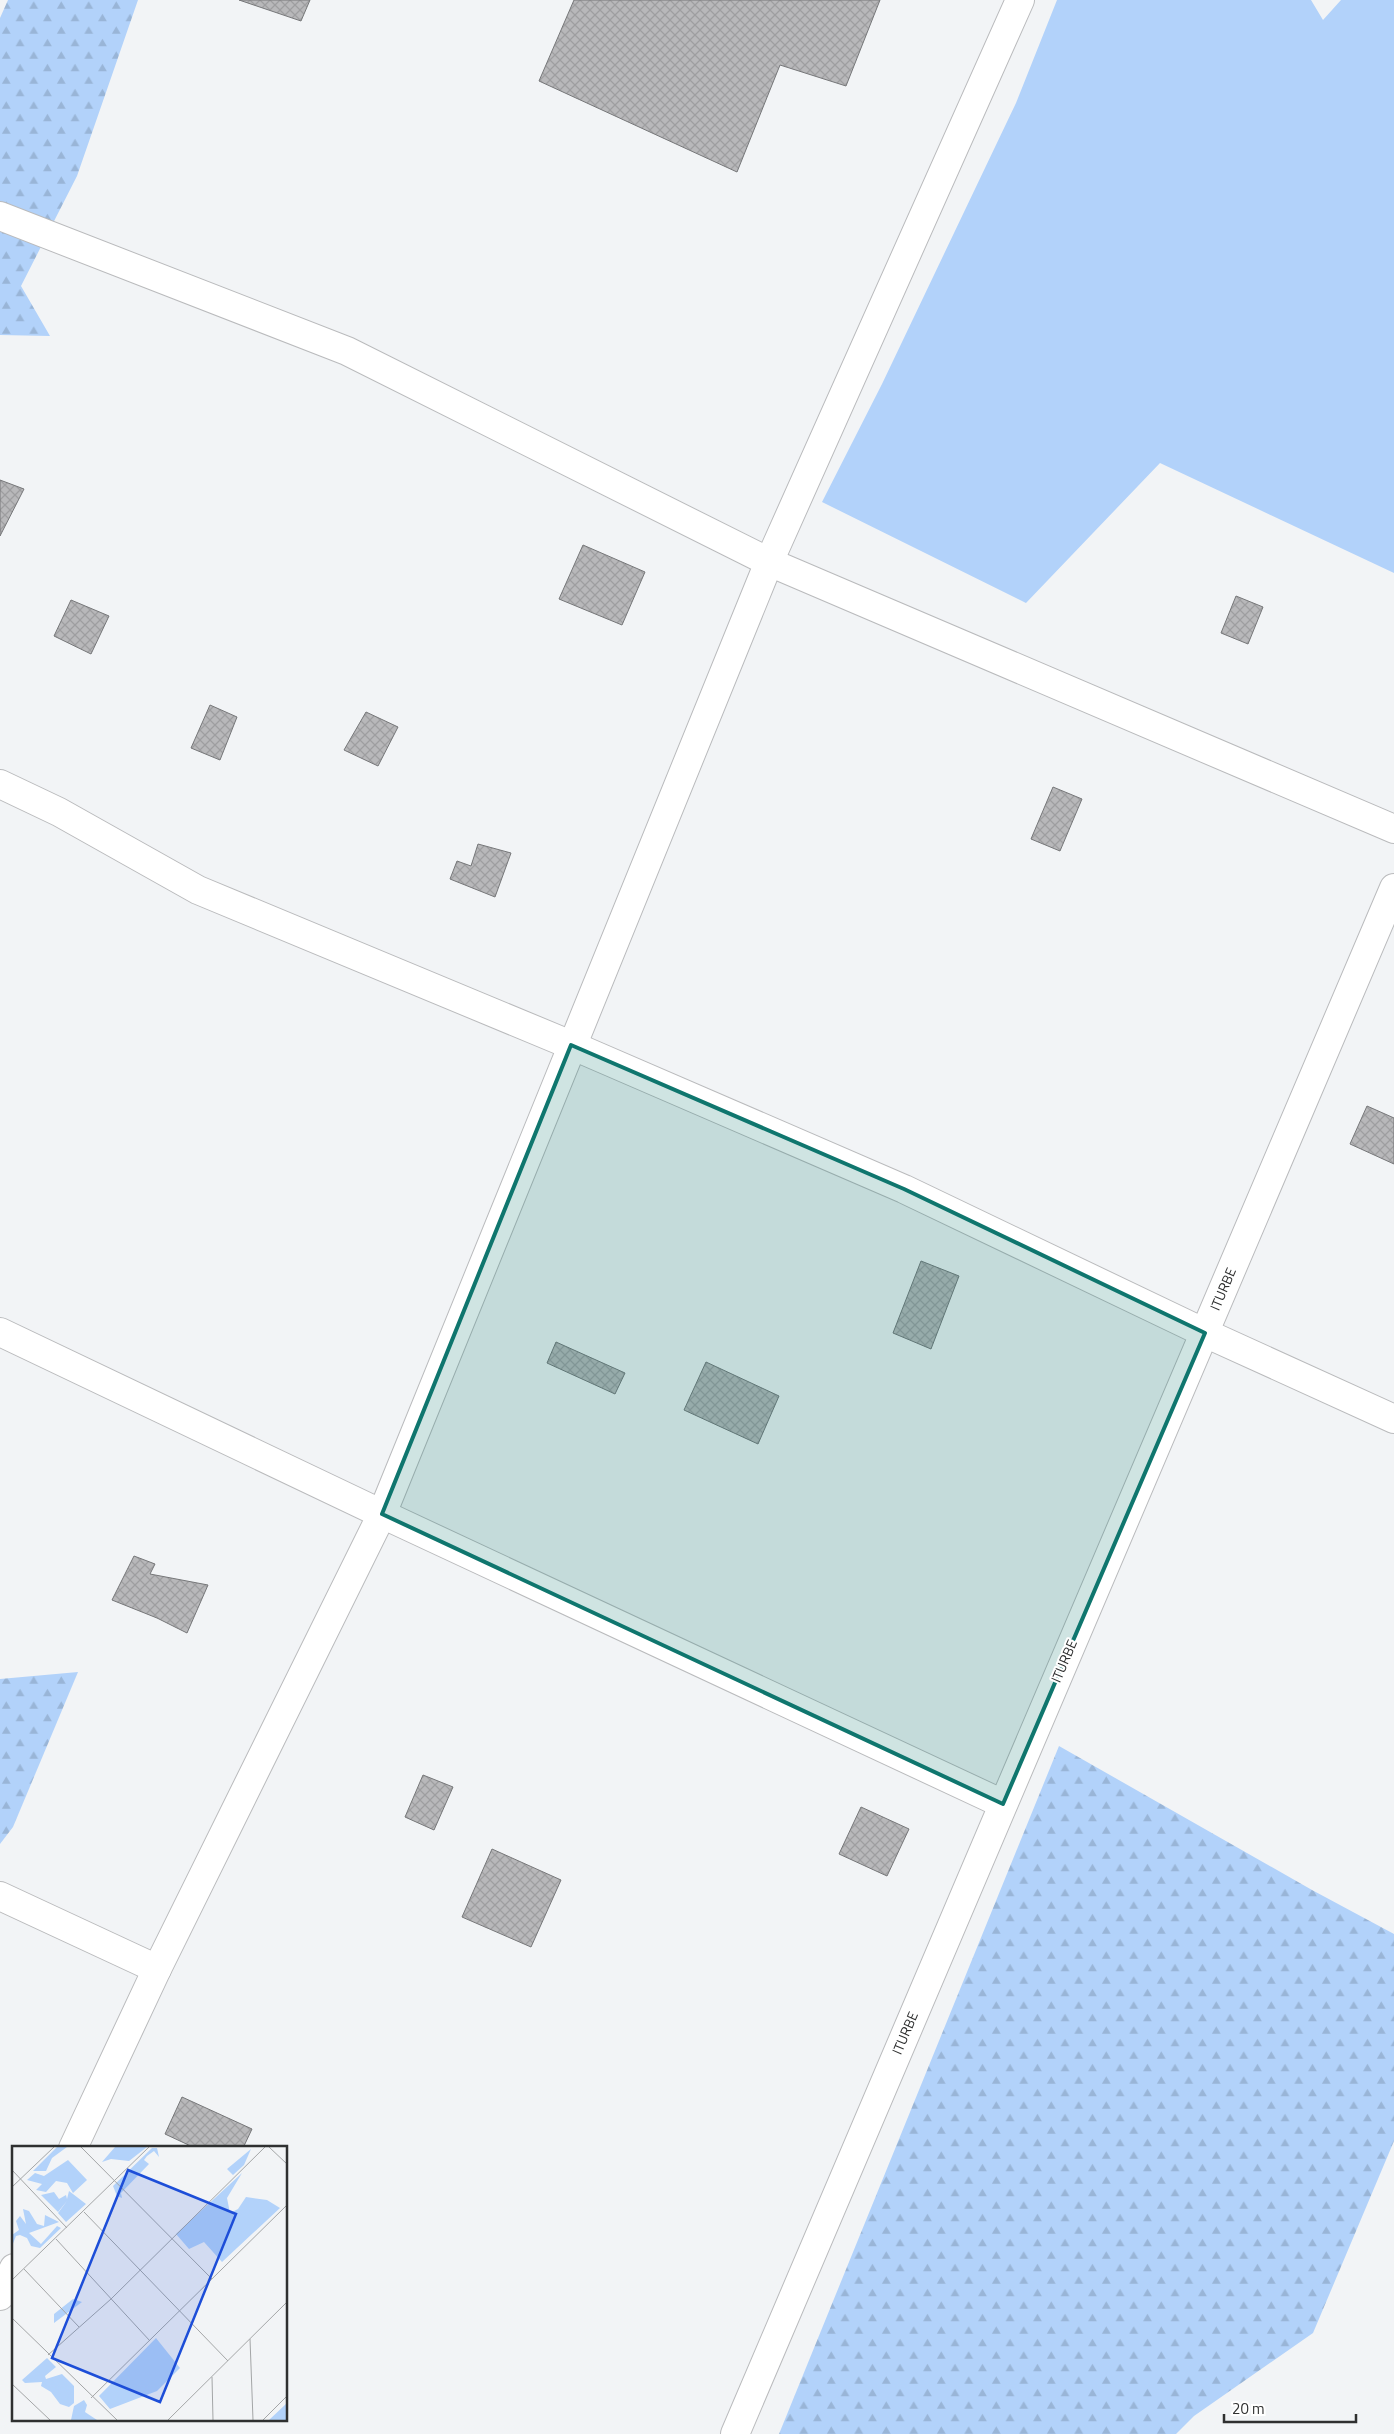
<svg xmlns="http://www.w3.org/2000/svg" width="1394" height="2434" font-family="'Titillium Web',sans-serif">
<defs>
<pattern id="forest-firs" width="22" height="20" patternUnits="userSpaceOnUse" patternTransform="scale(1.25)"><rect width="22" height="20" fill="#b2d2fa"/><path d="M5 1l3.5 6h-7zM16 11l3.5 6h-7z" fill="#99b5d7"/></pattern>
<pattern id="building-cross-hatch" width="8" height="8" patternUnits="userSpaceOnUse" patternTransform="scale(1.25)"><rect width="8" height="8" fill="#b8b8ba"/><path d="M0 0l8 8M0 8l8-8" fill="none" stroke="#9e9ea0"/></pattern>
</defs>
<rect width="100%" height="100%" fill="#f2f4f6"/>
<path fill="#b2d2fa" d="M1057,0H1311L1323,20L1341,0H1394V573L1160,463L1026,603L822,502L882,384L1016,103Z"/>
<g fill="url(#forest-firs)">
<path d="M8,0H138L77,176L21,286L50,336L0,335V18Z"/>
<path d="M78,1672L13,1827L0,1844V1679Z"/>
<path d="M1059,1746L1312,1890L1394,1934V2141L1313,2333L1194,2416L1176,2434H779Z"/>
</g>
<g fill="url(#building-cross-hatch)" stroke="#767779">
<path d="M239,0H310L301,21Z"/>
<path d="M574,0H880L846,86L780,65L737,172L539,81Z"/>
<path d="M0,480L24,489L0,536Z"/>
<path d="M583,545L645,572L622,625L559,599Z"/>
<path d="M1236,596L1263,607L1248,644L1221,633Z"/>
<path d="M71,600L109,616L91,654L54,636Z"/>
<path d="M210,705L237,717L220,760L191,748Z"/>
<path d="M366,712L398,727L378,766L344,750Z"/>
<path d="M1053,787L1082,799L1060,851L1031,839Z"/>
<path d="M478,844L511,853L495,897L450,879L457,861L471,866Z"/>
<path d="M1367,1106L1394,1118V1164L1350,1144Z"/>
<path d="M921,1261L959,1276L931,1349L893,1333Z"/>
<path d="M556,1342L625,1373L615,1394L547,1363Z"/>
<path d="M706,1362L779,1396L758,1444L684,1410Z"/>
<path d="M134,1556L155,1564L150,1574L208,1585L187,1633L157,1618L112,1600Z"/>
<path d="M423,1775L453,1787L434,1830L405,1817Z"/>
<path d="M861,1807L909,1829L887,1876L839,1854Z"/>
<path d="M492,1849L561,1880L531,1947L462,1917Z"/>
<path d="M182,2097L252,2129L243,2148H195L165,2134Z"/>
</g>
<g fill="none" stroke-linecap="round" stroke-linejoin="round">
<defs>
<g id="minor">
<path d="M0,216L347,351L769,562L1394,829"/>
<path d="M0,784L59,812L198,890L571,1045L904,1189L1205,1333L1394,1419"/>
<path d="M0,1332L382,1514L1003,1804"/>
<path d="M0,1896L157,1969"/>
<path d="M73,2148L157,1969L382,1514L769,562L1020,0"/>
<path d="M0,2296L14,2268"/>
<path d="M735,2434L1394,888"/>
</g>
</defs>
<use href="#minor" stroke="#babbbd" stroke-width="30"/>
<use href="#minor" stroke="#fff" stroke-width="28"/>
</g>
<path fill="#0f766e" fill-opacity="0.2" stroke="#0f766e" stroke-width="4" stroke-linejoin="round" d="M571,1045L904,1189L1205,1333L1003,1804L382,1514Z"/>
<g text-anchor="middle" stroke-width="4" stroke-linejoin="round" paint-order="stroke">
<g font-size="14" fill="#2f3030" stroke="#fff">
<text transform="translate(1223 1289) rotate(-67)" y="5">ITURBE</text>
<text transform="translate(1064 1661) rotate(-67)" y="5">ITURBE</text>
<text transform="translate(905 2033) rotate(-67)" y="5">ITURBE</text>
</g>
</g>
<g transform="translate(12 2146)">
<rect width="275" height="275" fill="#f2f4f6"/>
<path d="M230,27L215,52L218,67L226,63L234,51L255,54L268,62L210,116L192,96L177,103L164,88Z" fill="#b2d2fa"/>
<path d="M45,1H55L40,12L34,25H21ZM103,1H135L117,15L99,13L90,16ZM140,2H145L147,11L142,5L135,10L132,14L137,18L109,47L110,52L105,50L101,40ZM239,3L232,19L221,29L215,23ZM56,14L75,34L61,47L55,37L44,35L34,46L24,44L30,38L15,34L23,27L32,30ZM57,45L74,58L54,76L46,67L55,55L46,66L29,49L42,46L47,53L54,49L55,53ZM11,63L17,65L25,78L32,80L33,69L47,76L17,87L29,98L45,80L49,82L28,102L19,100L15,92L8,89L4,90L0,100V89L7,84L4,75L8,70L14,78ZM61,153L70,156L42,177V168ZM144,192L168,222L145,245L98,263L87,250ZM35,212L44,221L33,230L34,233L50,228L62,240V257L57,261L48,258L39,246L29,240L30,236L13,237L10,234ZM72,254L75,259L73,266L85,274H59L62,260ZM275,257V274H257Z" fill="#b2d2fa"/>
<path fill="none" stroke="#a4a6a7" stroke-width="1" d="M69,1L200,133M257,1L275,18M0,24L55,82M0,41L42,1M72,66L216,215M44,93L138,195M12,123L67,181M0,134L137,1M0,172L105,274M238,193L241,274M36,209L99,153L253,1M200,231L201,274M0,238L38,274M79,252L275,59M156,274L275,156M251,274L275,250"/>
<path fill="#1d4ed8" fill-opacity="0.15" stroke="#1d4ed8" stroke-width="2.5" d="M116,24L224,68L148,256L40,212Z"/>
<rect width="275" height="275" fill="none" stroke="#2f3030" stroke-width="2.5"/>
</g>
<path d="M1224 2414v8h132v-8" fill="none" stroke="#2f3030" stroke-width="2.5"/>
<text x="1232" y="2414" font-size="15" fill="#2f3030" stroke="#ffffff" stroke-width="4" paint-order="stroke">20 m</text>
</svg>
